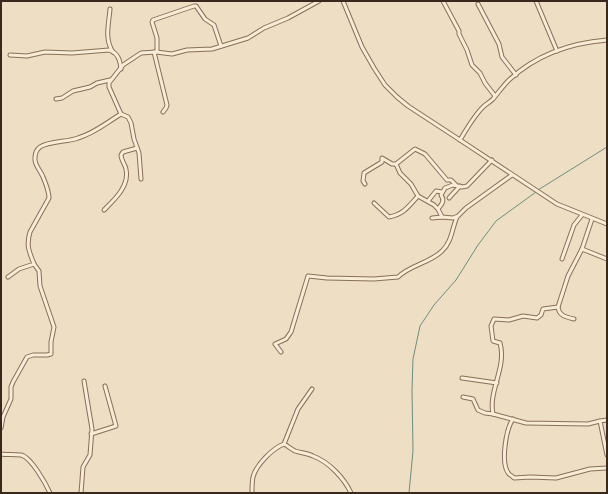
<svg xmlns="http://www.w3.org/2000/svg" width="608" height="494" font-family="'Libre Baskerville',serif">
<rect width="100%" height="100%" fill="#eedec3"/>
<g fill="none" stroke-linecap="round" stroke-linejoin="round">
<g stroke="#6c8f83" stroke-width="1">
<path d="M538,190L607,147"/>
<path d="M409,493L413,451L412,390L413,359L420,326L434,305L456,280L478,245L496,221L536,192"/>
</g>
<defs>
<g id="street">
<path d="M343,1L362,47L374,68L385,85L397,97L408,106L460,140L557,204L607,224"/>
<path d="M443,1L459,31V34L467,50L472,65L480,73L485,83L495,96"/>
<path d="M536,1L557,51"/>
<path d="M478,4L499,44L502,57L516,75"/>
<path d="M110,9C109,23 104,39 113,52"/>
<path d="M154,52L167,105L166,108L163,112"/>
<path d="M156,52L157,51V38L152,22L153,20L194,6H196L205,19L214,25L221,46"/>
<path d="M10,55L27,56L45,52L72,53L109,50C118,53 120,60 121,69"/>
<path d="M56,99L62,98L73,91L90,87L97,83L110,80"/>
<path d="M121,114L109,87V83L123,65L141,53L156,52L172,54L187,50L212,49L248,38L264,28L288,18L319,1"/>
<path d="M121,114L128,117L131,123L134,139L139,153L141,179"/>
<path d="M460,140C467,128 474,116 483,107C486,104 490,102 493,99C498,93 503,86 509,80C537,54 570,43 607,40"/>
<path d="M396,164L400,173L411,184L418,196L434,205L438,209L442,217"/>
<path d="M365,184L363,181L364,173L382,162V158L392,164H396L415,149L425,154L447,180H451L456,185"/>
<path d="M449,198L460,186"/>
<path d="M428,201L436,191L442,192"/>
<path d="M374,203L389,217C404,214 408,207 418,196"/>
<path d="M438,209C442,204 445,201 441,195L445,188L453,185L462,187L467,186L492,160"/>
<path d="M104,210C114,200 130,186 126,169C125,164 121,160 121,155L123,152L137,148"/>
<path d="M432,218L442,217L453,218L458,216L466,208L512,175"/>
<path d="M582,249L607,259"/>
<path d="M562,259L574,225L582,215"/>
<path d="M8,277L19,269L34,264C29,251 26,246 30,232L49,198C49,191 46,184 43,177C41,171 34,165 35,158C35,154 36,150 40,147C49,141 68,142 78,138C95,133 106,123 121,114"/>
<path d="M558,307L543,309L541,315L537,318L523,316L509,320L494,319L491,326L493,341L500,343C507,367 488,391 493,414L526,423L588,424L600,421"/>
<path d="M574,319C566,317 559,316 558,307L568,276L582,249L592,219"/>
<path d="M281,352L275,344L286,339L291,332L308,276L327,278L374,279L398,277C410,265 430,263 442,251C452,242 452,228 457,217"/>
<path d="M462,378L497,383"/>
<path d="M463,397L473,399L478,410L485,413L493,414"/>
<path d="M513,419C506,429 500,464 509,474C510,475 512,476 514,478L530,477L556,478L590,469L607,468"/>
<path d="M607,420L600,421L607,455"/>
<path d="M1,428L3,417L11,399V387L13,382L27,357L33,355H47L51,354V342L54,327L40,286L39,271L34,264"/>
<path d="M91,434L116,426L105,386"/>
<path d="M284,444C288,446 291,449 295,451C301,453 307,453 313,456C329,462 344,478 351,493"/>
<path d="M1,454C7,455 14,454 21,455C31,457 46,484 50,493"/>
<path d="M81,493L83,467L90,455L92,429L84,381"/>
<path d="M252,493C252,488 252,482 253,477C256,465 273,448 284,444L298,409L312,389"/>
</g>
</defs>
<use href="#street" stroke="#886f5a" stroke-width="5"/>
<use href="#street" stroke="#f9ecd6" stroke-width="3"/>
</g>
<rect width="608" height="494" fill="none" stroke="#38281e" stroke-width="4"/>
</svg>
